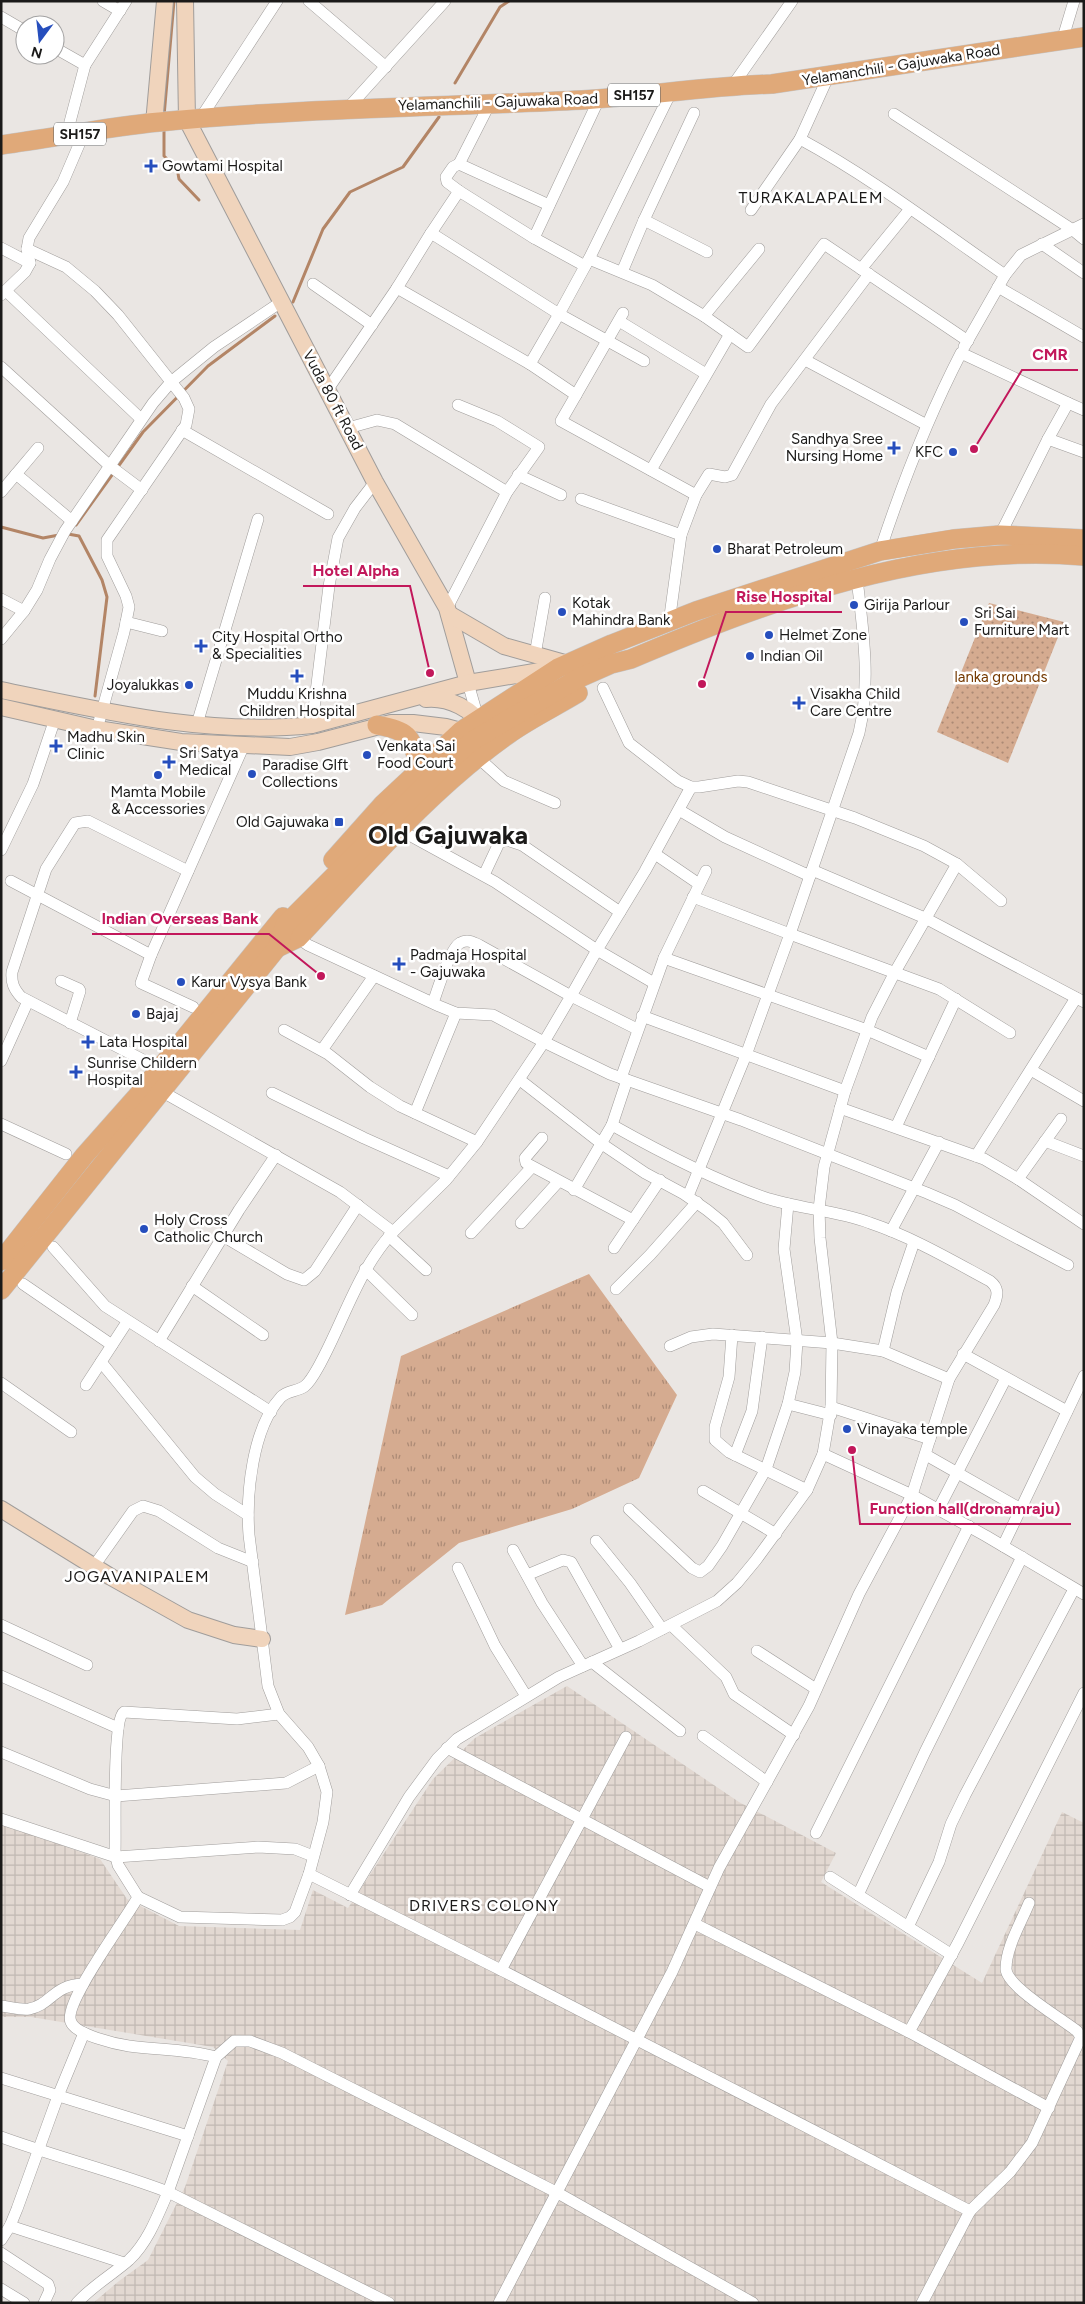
<svg xmlns="http://www.w3.org/2000/svg" width="1085" height="2304" font-family="Figtree,sans-serif">
<defs>
<pattern id="industrial-grid" width="8" height="8" patternUnits="userSpaceOnUse" patternTransform="scale(1.25)"><rect width="8" height="8" fill="#e2d8d1"/><path d="M0 4h8M4 0v8" fill="none" stroke="#c1b9b3"/></pattern>
<pattern id="grass-tufts" width="24" height="20" patternUnits="userSpaceOnUse" patternTransform="scale(1.25)"><rect width="24" height="20" fill="#d5ab90"/><path d="M3 7l-1-3M5 7V3M7 7l1-3M15 17l-1-3M17 17v-4M19 17l1-3" fill="none" stroke="#ac8a75"/></pattern>
<pattern id="park-dots" width="8" height="8" patternUnits="userSpaceOnUse" patternTransform="scale(1.25)"><rect width="8" height="8" fill="#d5ab90"/><path d="M2 2h.1M6 6h.1" fill="none" stroke="#ac8a75" stroke-width="1.8" stroke-linecap="round"/></pattern>
</defs>
<rect width="100%" height="100%" fill="#eae6e3"/>
<path fill="url(#industrial-grid)" d="M567,1686L739,1802L836,1853L821,1882L982,1983L1062,1812L1084,1823V2303H93L119,2281L148,2260L185,2187L228,2061L213,2047L31,2017H1V1823L100,1859L127,1899L179,1926L300,1930L313,1890L348,1908L433,1779L475,1738Z"/>
<path fill="url(#grass-tufts)" d="M589,1274L677,1395L639,1478L572,1509L459,1543L382,1605L345,1615L401,1356Z"/>
<path fill="url(#park-dots)" d="M989,603L1064,622L1008,763L937,732Z"/>
<g fill="none" stroke-linecap="round" stroke-linejoin="round">
<g stroke="#b38566" stroke-width="3">
<path d="M455,83L500,7L509,1"/>
<path d="M164,116L174,1"/>
<path d="M164,127V156L177,168L179,179L199,200"/>
<path d="M293,302L323,229L350,192L403,167L439,117"/>
<path d="M76,525L143,432L208,366L275,316"/>
<path d="M1,527L43,538L59,535"/>
<path d="M68,534L79,536L102,580L107,597L95,696"/>
</g>
<defs>
<g id="street">
<path d="M103,1L120,11"/>
<path d="M309,1L386,67"/>
<path d="M1,17L25,31"/>
<path d="M1062,41L1074,1"/>
<path d="M55,48L85,65"/>
<path d="M828,77L800,139C872,178 937,228 1005,275"/>
<path d="M733,85L792,1"/>
<path d="M671,92L589,259L559,314L431,233L397,288L530,364L576,395L561,421L696,495L709,474L725,477L732,475L771,404L869,274"/>
<path d="M348,108L445,1"/>
<path d="M894,114L1073,230L1084,239"/>
<path d="M200,119L277,1"/>
<path d="M66,137L85,65L126,1"/>
<path d="M459,164L489,105"/>
<path d="M459,191L447,182L446,177L453,167L459,164L549,205"/>
<path d="M751,210L800,139"/>
<path d="M644,220L707,252"/>
<path d="M431,233L459,191L534,238L599,99"/>
<path d="M534,238L585,266"/>
<path d="M1042,244L1084,273"/>
<path d="M1,248L30,263"/>
<path d="M27,249L66,267L95,291L118,315L184,398L189,409L186,425L107,540V556L126,596L129,607L124,632L97,729"/>
<path d="M589,259L652,285L704,316L759,249"/>
<path d="M861,269L910,209"/>
<path d="M622,272L644,220L694,113"/>
<path d="M313,284L372,325"/>
<path d="M998,287L1084,337"/>
<path d="M7,292L141,419"/>
<path d="M1,295L25,272L30,263L27,249L29,238L63,182L84,133"/>
<path d="M704,316L748,347L824,244L968,341"/>
<path d="M619,321L706,374"/>
<path d="M964,347L1005,275L1021,255L1084,224"/>
<path d="M805,360L925,424"/>
<path d="M530,364L559,314L644,361"/>
<path d="M1,367L110,466L142,490"/>
<path d="M328,389L397,288"/>
<path d="M576,395L623,313"/>
<path d="M1068,403L1084,410"/>
<path d="M348,428L377,420L395,424L507,492"/>
<path d="M182,430L328,514"/>
<path d="M651,470L730,334"/>
<path d="M16,474L72,521"/>
<path d="M518,475L561,495"/>
<path d="M1,492L38,448"/>
<path d="M581,499L681,535"/>
<path d="M1000,535L1048,439"/>
<path d="M880,551C903,481 927,419 961,353L1068,403L1048,439L1084,452"/>
<path d="M857,579C863,630 871,682 859,733L790,934L939,989L1010,1033"/>
<path d="M1,599L24,611L37,590L50,559L65,531L153,403L171,382L214,347L281,302"/>
<path d="M447,608L507,492L539,447L497,421L458,405"/>
<path d="M126,622L162,631"/>
<path d="M669,623L681,535L696,495"/>
<path d="M1,639L24,611"/>
<path d="M535,655L545,598"/>
<path d="M468,683L478,718"/>
<path d="M603,688L629,743L678,781L691,787H699L738,781L748,782L855,818L924,846L957,864L1001,901"/>
<path d="M197,724L258,519"/>
<path d="M312,725L329,586L338,538L355,508L375,482"/>
<path d="M484,763L504,781L555,803"/>
<path d="M679,810L725,837L810,876"/>
<path d="M411,836L495,882L597,950L571,996L637,1029"/>
<path d="M1,850L33,784L55,719"/>
<path d="M655,854L699,884"/>
<path d="M812,870L925,918L1084,1002"/>
<path d="M484,875L499,843L507,840L522,845L620,912"/>
<path d="M11,881L151,955"/>
<path d="M298,938L308,945L439,1006L456,1013L493,1015L544,1042L571,996L479,945C473,942 467,939 460,943C450,948 437,992 433,1003"/>
<path d="M664,958L867,1030L929,1057"/>
<path d="M61,981L79,989L80,991L70,1023"/>
<path d="M654,983L597,950L645,871L691,787"/>
<path d="M193,1007L141,983L151,955L244,745"/>
<path d="M642,1016L845,1091"/>
<path d="M284,1030L328,1054L370,1087L400,1106L477,1142"/>
<path d="M322,1050L374,976"/>
<path d="M1,1061L28,1001"/>
<path d="M147,1062L21,997C14,989 11,983 12,972L46,869L75,823L88,821L188,871"/>
<path d="M1031,1070L1084,1101"/>
<path d="M621,1078L664,958L706,871"/>
<path d="M520,1080L602,1144L645,1173L684,1194L707,1210L723,1223L747,1255"/>
<path d="M272,1093L364,1138L449,1176"/>
<path d="M840,1108L984,1159L1018,1179L1084,1224"/>
<path d="M415,1113L456,1013"/>
<path d="M1,1124L66,1154"/>
<path d="M896,1127L956,999"/>
<path d="M542,1138L525,1158L526,1163L633,1220"/>
<path d="M1045,1141L1084,1156"/>
<path d="M976,1156L1076,998"/>
<path d="M1018,1179L1061,1119"/>
<path d="M574,1190L612,1125L627,1080"/>
<path d="M688,1196L746,1055L790,934L693,897"/>
<path d="M521,1223L558,1182"/>
<path d="M891,1231L939,1142"/>
<path d="M393,1232L446,1180L477,1142L544,1042L610,1074L741,1120L927,1193L955,1205L1068,1265"/>
<path d="M471,1233L532,1167"/>
<path d="M223,1236L287,1274L304,1280L315,1271L358,1205"/>
<path d="M389,1236L426,1270"/>
<path d="M53,1247L105,1306L271,1412"/>
<path d="M614,1248L660,1180"/>
<path d="M365,1269L412,1315"/>
<path d="M23,1284L112,1345"/>
<path d="M192,1286L263,1335"/>
<path d="M616,1289L650,1255L697,1202"/>
<path d="M732,1335L729,1377L715,1427V1440L729,1452L807,1490"/>
<path d="M159,1341L239,1210L276,1155"/>
<path d="M670,1346L691,1337L713,1334L832,1343L883,1351L949,1379"/>
<path d="M883,1351L897,1292L914,1242"/>
<path d="M963,1354L1067,1411"/>
<path d="M101,1362L195,1477L215,1494L248,1515"/>
<path d="M1,1383L71,1432"/>
<path d="M86,1385L127,1322"/>
<path d="M788,1404L831,1415"/>
<path d="M831,1407L930,1439"/>
<path d="M823,1454L912,1495L986,1536L1084,1594"/>
<path d="M735,1455L752,1411L762,1337"/>
<path d="M926,1455L1021,1509"/>
<path d="M703,1491L776,1534"/>
<path d="M629,1509L692,1568L700,1572L708,1566L722,1546L766,1469L788,1404L795,1372L797,1341L784,1249L788,1204"/>
<path d="M938,1510L1006,1378"/>
<path d="M596,1541L630,1583L662,1629"/>
<path d="M1003,1546L1084,1376"/>
<path d="M513,1550L542,1603L583,1666"/>
<path d="M94,1566L133,1511L143,1506L159,1511L218,1548L253,1562"/>
<path d="M458,1568L495,1646L526,1696"/>
<path d="M527,1575L563,1560L571,1562L620,1649"/>
<path d="M1,1625L87,1665"/>
<path d="M671,1625L726,1677L734,1694L794,1735"/>
<path d="M757,1651L816,1689"/>
<path d="M592,1662L680,1731"/>
<path d="M1,1676L118,1728"/>
<path d="M703,1736L767,1782"/>
<path d="M447,1748L710,1887"/>
<path d="M1,1752L90,1789L116,1796L286,1783L319,1766"/>
<path d="M1,1819L116,1857L258,1847L295,1849L313,1856"/>
<path d="M816,1833L969,1526"/>
<path d="M309,1874L501,1970L970,2211L922,2303"/>
<path d="M830,1877L952,1955"/>
<path d="M350,1895L409,1797L437,1759L457,1739L559,1677L639,1641L717,1601L737,1583L756,1560L807,1490L823,1454L831,1407L832,1343L820,1238L819,1209L824,1167L845,1091L872,1017L895,972L957,864"/>
<path d="M858,1895L925,1752L1022,1557"/>
<path d="M138,1897L180,1917L282,1920L290,1917L295,1912L309,1874L323,1822L327,1792L319,1766L308,1747L279,1714L268,1686L249,1535C246,1495 252,1428 281,1397C288,1390 297,1392 305,1386C311,1381 316,1371 320,1364C344,1320 358,1270 393,1232L340,1192L161,1091"/>
<path d="M695,1924L909,2032L1049,2108"/>
<path d="M908,1927L939,1862L951,1824L965,1795L1074,1589"/>
<path d="M501,1970L626,1737"/>
<path d="M1,2006C10,2007 20,2010 29,2009C51,2005 53,1985 83,1984"/>
<path d="M909,2032L958,1943L1084,1693"/>
<path d="M216,2057C187,2049 159,2050 129,2046C116,2044 76,2035 71,2022C62,2004 127,1918 138,1897L118,1865L115,1853C116,1832 112,1720 124,1712L237,1719L279,1714"/>
<path d="M1,2078L188,2136"/>
<path d="M1,2137C56,2157 113,2171 168,2192C158,2215 148,2242 129,2260C112,2275 92,2286 77,2303"/>
<path d="M970,2211L1010,2172L1032,2143L1081,2037L1077,2031C1062,2019 1007,1987 1006,1969C1006,1947 1021,1923 1029,1903"/>
<path d="M10,2226L124,2263"/>
<path d="M1,2240L10,2226L17,2209L58,2096L84,2033"/>
<path d="M1,2253L48,2284L50,2290L44,2303"/>
<path d="M1,2289L24,2303"/>
<path d="M389,2303L168,2192L216,2057L234,2041H250L282,2053L556,2192L753,2303"/>
<path d="M499,2303L672,1972L719,1868L809,1706L859,1594L912,1495L949,1379L994,1305C998,1295 999,1288 990,1281C951,1260 912,1237 870,1223C835,1210 798,1209 763,1197C710,1178 660,1152 612,1125"/>
</g>
<g id="secondary">
<path d="M185,1L187,120L375,482L447,608L468,683"/>
<path d="M154,123L165,1"/>
<path d="M449,614L504,646L568,664"/>
<path d="M1,690C103,711 207,736 312,725L468,683L558,668"/>
<path d="M426,699C449,697 473,709 485,729"/>
<path d="M1,707L97,729L181,742L290,747L318,742L391,723H413L446,727L461,731L468,738"/>
<path d="M1,1509L111,1577L188,1620L234,1635L262,1639"/>
</g>
<g id="primary">
<path d="M1,145C54,138 106,127 159,122C300,108 441,107 582,100C646,96 708,86 772,84L1084,37"/>
<path d="M377,725C412,732 410,736 420,768"/>
<path d="M333,860L383,804L461,731L558,668L612,644L696,611L880,551L954,539L1000,535L1084,539"/>
<path d="M277,948L298,938C364,868 429,790 509,734C530,719 555,707 578,693"/>
<path d="M1,1261L84,1156L139,1094L283,917"/>
<path d="M1,1290L277,948L285,925L444,766L472,741L577,679L611,664L631,659C773,599 927,542 1084,556"/>
</g>
</defs>
<use href="#street" stroke="#a09d9b" stroke-width="12"/>
<use href="#secondary" stroke="#a09d9b" stroke-width="18"/>
<use href="#primary" stroke="#c4c3c3" stroke-width="20"/>
<use href="#street" stroke="#fff" stroke-width="11"/>
<use href="#secondary" stroke="#f0d4bc" stroke-width="16"/>
<use href="#primary" stroke="#e0a979" stroke-width="19"/>
</g>
<g fill="#264ebd" stroke="#fff" stroke-width="2">
<path d="M148.5 158.5h5v5h5v5h-5v5h-5v-5h-5v-5h5z"/>
<path d="M891.5 440.5h5v5h5v5h-5v5h-5v-5h-5v-5h5z"/>
<circle cx="953" cy="452" r="5"/>
<circle cx="717" cy="549" r="5"/>
<circle cx="854" cy="605" r="5"/>
<circle cx="562" cy="612" r="5"/>
<circle cx="964" cy="622" r="5"/>
<circle cx="769" cy="635" r="5"/>
<path d="M198.5 638.5h5v5h5v5h-5v5h-5v-5h-5v-5h5z"/>
<circle cx="750" cy="656" r="5"/>
<path d="M294.5 668.5h5v5h5v5h-5v5h-5v-5h-5v-5h5z"/>
<circle cx="189" cy="685" r="5"/>
<path d="M796.5 695.5h5v5h5v5h-5v5h-5v-5h-5v-5h5z"/>
<path d="M53.5 738.5h5v5h5v5h-5v5h-5v-5h-5v-5h5z"/>
<circle cx="367" cy="755" r="5"/>
<path d="M166.5 754.5h5v5h5v5h-5v5h-5v-5h-5v-5h5z"/>
<circle cx="252" cy="774" r="5"/>
<circle cx="158" cy="775" r="5"/>
<rect x="334" y="817" width="10" height="10" rx="2.5"/>
<path d="M396.5 956.5h5v5h5v5h-5v5h-5v-5h-5v-5h5z"/>
<circle cx="181" cy="982" r="5"/>
<circle cx="136" cy="1014" r="5"/>
<path d="M85.5 1034.5h5v5h5v5h-5v5h-5v-5h-5v-5h5z"/>
<path d="M73.5 1064.5h5v5h5v5h-5v5h-5v-5h-5v-5h5z"/>
<circle cx="144" cy="1229" r="5"/>
<circle cx="847" cy="1429" r="5"/>
</g>
<g text-anchor="middle" stroke-width="5" stroke-linejoin="round" paint-order="stroke">
<g fill="#fff" stroke="#5f5f5e" stroke-width="1">
<rect x="608" y="83.5" width="52" height="23" rx="4"/>
<rect x="54" y="122.5" width="52" height="23" rx="4"/>
</g>
<g font-size="14" font-weight="bold" fill="#1b1a19">
<text x="634" y="100">SH157</text>
<text x="80" y="139">SH157</text>
</g>
<g font-size="15" fill="#1b1a19" stroke="#fff">
<text transform="translate(901 65) rotate(-9)" y="5">Yelamanchili - Gajuwaka Road</text>
<text transform="translate(498 102) rotate(-2)" y="5">Yelamanchili - Gajuwaka Road</text>
<text transform="translate(333 400) rotate(62)" y="5">Vuda 80 ft Road</text>
</g>
<g font-size="15" fill="#1b1a19" stroke="#fff" text-anchor="start">
<text x="162" y="171">Gowtami Hospital</text>
<text x="883" y="444" text-anchor="end">Sandhya Sree<tspan x="883" dy="17">Nursing Home</tspan></text>
<text x="943" y="457" text-anchor="end">KFC</text>
<text x="727" y="554">Bharat Petroleum</text>
<text x="572" y="608">Kotak<tspan x="572" dy="17">Mahindra Bank</tspan></text>
<text x="864" y="610">Girija Parlour</text>
<text x="974" y="618">Sri Sai<tspan x="974" dy="17">Furniture Mart</tspan></text>
<text x="779" y="640">Helmet Zone</text>
<text x="212" y="642">City Hospital Ortho<tspan x="212" dy="17">&amp; Specialities</tspan></text>
<text x="760" y="661">Indian Oil</text>
<text x="179" y="690" text-anchor="end">Joyalukkas</text>
<text x="297" y="699" text-anchor="middle">Muddu Krishna<tspan x="297" dy="17">Children Hospital</tspan></text>
<text x="810" y="699">Visakha Child<tspan x="810" dy="17">Care Centre</tspan></text>
<text x="67" y="742">Madhu Skin<tspan x="67" dy="17">Clinic</tspan></text>
<text x="377" y="751">Venkata Sai<tspan x="377" dy="17">Food Court</tspan></text>
<text x="179" y="758">Sri Satya<tspan x="179" dy="17">Medical</tspan></text>
<text x="262" y="770">Paradise GIft<tspan x="262" dy="17">Collections</tspan></text>
<text x="158" y="797" text-anchor="middle">Mamta Mobile<tspan x="158" dy="17">&amp; Accessories</tspan></text>
<text x="329" y="827" text-anchor="end">Old Gajuwaka</text>
<text x="410" y="960">Padmaja Hospital<tspan x="410" dy="17">- Gajuwaka</tspan></text>
<text x="191" y="987">Karur Vysya Bank</text>
<text x="146" y="1019">Bajaj</text>
<text x="99" y="1047">Lata Hospital</text>
<text x="87" y="1068">Sunrise Childern<tspan x="87" dy="17">Hospital</tspan></text>
<text x="154" y="1225">Holy Cross<tspan x="154" dy="17">Catholic Church</tspan></text>
<text x="857" y="1434">Vinayaka temple</text>
</g>
<g font-size="15" fill="#743901" stroke="#fff">
<text x="1001" y="682">lanka grounds</text>
</g>
<g font-size="16" letter-spacing="1" fill="#1b1a19" stroke="#fff">
<text x="811" y="203">TURAKALAPALEM</text>
<text x="137" y="1582">JOGAVANIPALEM</text>
<text x="484" y="1911">DRIVERS COLONY</text>
</g>
<g font-size="25" font-weight="bold" fill="#1b1a19" stroke="#fff">
<text x="448" y="844">Old Gajuwaka</text>
</g>
</g>
<path fill="none" stroke="#c2185b" stroke-width="2" d="M974 449L1022 370H1078M430 673L410 586H303M702 684L726 612H842M321 976L269 934H92M852 1450L860 1524H1071"/>
<g fill="#c2185b" stroke="#fff" stroke-width="2">
<circle cx="974" cy="449" r="5"/>
<circle cx="430" cy="673" r="5"/>
<circle cx="702" cy="684" r="5"/>
<circle cx="321" cy="976" r="5"/>
<circle cx="852" cy="1450" r="5"/>
</g>
<g font-size="16" text-anchor="middle" font-weight="bold" fill="#c2185b" stroke="#fff" stroke-width="5" stroke-linejoin="round" paint-order="stroke">
<text x="1050" y="360">CMR</text>
<text x="356" y="576">Hotel Alpha</text>
<text x="784" y="602">Rise Hospital</text>
<text x="180" y="924">Indian Overseas Bank</text>
<text x="965" y="1514">Function hall(dronamraju)</text>
</g>
<rect width="1085" height="2304" fill="none" stroke="#1b1a19" stroke-width="5"/>
<g transform="translate(40 40) rotate(195)"><circle r="24" fill="#ffffff" stroke="#a4a3a3"/>
<path d="M0-4L9 19L0 12L-9 19Z" fill="#264ebd"/>
<text y="-8" font-size="14" font-weight="bold" text-anchor="middle" fill="#1b1a19">N</text>
</g>
</svg>
